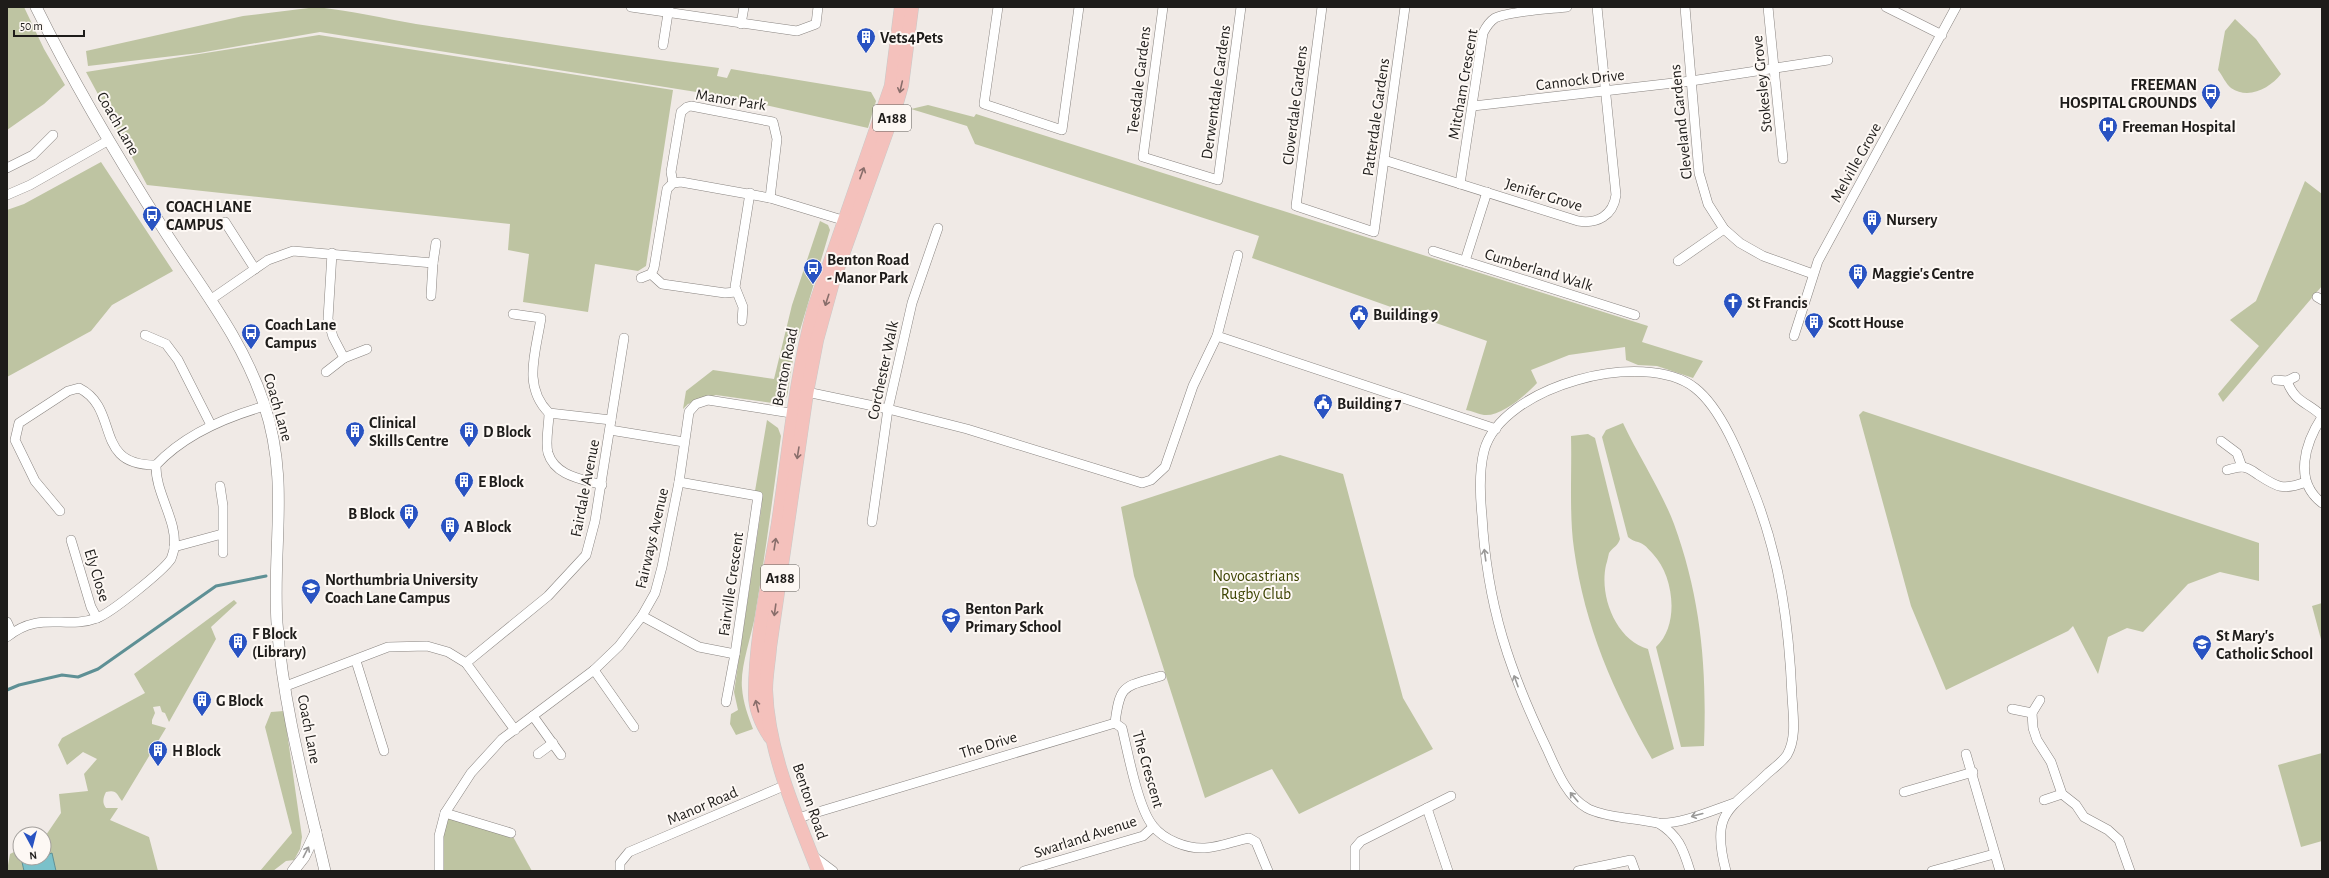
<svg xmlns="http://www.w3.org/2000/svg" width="2329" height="878" font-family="'Alegreya Sans',sans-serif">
<rect width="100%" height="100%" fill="#f0eae6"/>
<g fill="#bec4a2">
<path d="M7,7H24L44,49L65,85L44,104L7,130Z"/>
<path d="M317,7C351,11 383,18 416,24C517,39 618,55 719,68L717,76L727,78L731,69L871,92L876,101L868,128L734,98L320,32L199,53L88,66L86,51L243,16Z"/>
<path d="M2235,19L2256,39L2281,74C2270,88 2249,100 2231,88C2226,84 2222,75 2218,70L2225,31Z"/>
<path d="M319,35L673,90L646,266L638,271L595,264L588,312L523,302L529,254L508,250L510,224L147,185L86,72Z"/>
<path d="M928,105L974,117L976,114L1648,326L1642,342L1703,361L1693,378L1657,366L1638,365L1626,360L1625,347L1569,355L1531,370L1537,383C1527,394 1501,417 1484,415C1478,414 1472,411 1466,410L1487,341L1252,258L1259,236L975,144L967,126L911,109Z"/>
<path d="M101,162L173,271L112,305L91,331L7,377V210L24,204Z"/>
<path d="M2305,181L2322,194V286L2223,402L2218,394L2259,346L2230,320L2256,301Z"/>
<path d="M820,221L828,225L830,230L795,347L787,397L772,403L716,395L688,404L683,409L686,391L713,370L774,379L792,305Z"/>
<path d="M1863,411L2259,543V581L2220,572L2188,584L2143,632L2127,628L2108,637L2098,674L2073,626L2068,631L1946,690L1911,606L1859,415Z"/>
<path d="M767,420L778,428L781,436C773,496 765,556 755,616C751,638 740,667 742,688C743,702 748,716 753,729L736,735L730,724L731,714L738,710L734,692L762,504L755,491Z"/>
<path d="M1623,423C1638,455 1662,492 1674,524C1701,598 1707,668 1704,746L1681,747L1656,647C1680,625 1674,576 1653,554C1650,551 1647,547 1644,545C1639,541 1633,542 1628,537L1602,437L1606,430Z"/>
<path d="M1588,434L1595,438L1620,539C1618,546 1613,547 1609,553C1608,557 1607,562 1606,565C1599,596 1616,640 1648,649L1674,749L1652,759C1613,691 1585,627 1574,549C1569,515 1572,471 1571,436Z"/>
<path d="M1280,455L1343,474L1403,698L1433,749L1299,814L1272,769L1205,798L1134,576L1121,507Z"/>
<path d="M234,600L237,603L211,627L216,639L169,722L165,713L162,712L160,706L153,707L155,713L152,720V724L166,728L122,801C117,795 117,789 106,792C103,798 102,803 106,808H118L110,820L149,837L158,871H56L52,854L44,856V838L61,813L59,794L88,791L84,774L97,759L83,752L67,765L58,745L62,738L145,693L134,674Z"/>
<path d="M2322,603V643L2312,606Z"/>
<path d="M284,711L302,837L300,849L294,860L286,861L273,871H260L292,833L265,727L271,712Z"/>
<path d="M2322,753V841L2301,847L2278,765Z"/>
<path d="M445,813L511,833L532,871H439Z"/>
<path d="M20,849V858H36L22,862L24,871H7L10,854Z"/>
</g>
<path fill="#7ac1ca" stroke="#5e9095" d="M52,853L56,871H24L22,862L44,858V856Z"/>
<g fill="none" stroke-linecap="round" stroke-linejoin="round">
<path stroke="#5e9095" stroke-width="3" d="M7,690L19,685L62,675L78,677L98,669L216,586L266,576"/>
<defs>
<g id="minor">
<path d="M631,7L797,31L816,24L818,7"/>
<path d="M998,7L984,104L1062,130L1079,7"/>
<path d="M1163,7L1143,157L1218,180L1241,7"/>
<path d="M1322,7L1296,206L1374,232L1405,7"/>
<path d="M1685,7L1699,173L1708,204L1724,229L1740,243L1763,256L1813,274"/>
<path d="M1768,7L1783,159"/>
<path d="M1886,7L1942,35"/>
<path d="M741,24L744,7"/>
<path d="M663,45L669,7"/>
<path d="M1473,106L1691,81L1828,60"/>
<path d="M1384,160L1578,221C1597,224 1613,216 1616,195L1597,7"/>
<path d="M7,168L33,155L53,135"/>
<path d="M673,183L671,172L681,112L687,107L691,106L773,122L777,139L770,198"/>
<path d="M1460,184L1483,33C1486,27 1489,22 1495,18C1510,11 1549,9 1567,7"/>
<path d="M7,195L30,185L109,140"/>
<path d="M225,222L255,269"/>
<path d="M1433,251L1635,315"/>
<path d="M1465,261L1487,192"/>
<path d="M1678,261L1724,229"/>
<path d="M651,274L662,284L725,293L736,292"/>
<path d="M641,278L651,274L654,268L667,189L673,183L681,182L770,198L849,222"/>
<path d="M431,296L433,263"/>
<path d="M2317,297L2322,300"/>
<path d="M210,300L268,260L293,251L433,263L436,243"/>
<path d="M513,314L541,318C536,352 522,386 549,413"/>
<path d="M742,321L743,307L735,287L750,193"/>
<path d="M145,335L166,344L178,360L211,425"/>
<path d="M1217,336L1496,429"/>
<path d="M1794,336L1818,261L1956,7"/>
<path d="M344,358L367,349"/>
<path d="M326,372L344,358L333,337L328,319L332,253"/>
<path d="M2276,380L2287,381L2295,377"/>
<path d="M2287,381C2295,403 2308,402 2322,416"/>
<path d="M802,391L888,409L967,429L1142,483L1151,480L1165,467L1193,386L1217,336L1238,255"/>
<path d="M2322,417C2305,443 2293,481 2322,503"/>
<path d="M610,430L684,442"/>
<path d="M2221,441L2237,453L2242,467"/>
<path d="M2227,470C2231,469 2237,467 2242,467C2247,467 2253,471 2257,474C2277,487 2282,491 2306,482"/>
<path d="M602,485C582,479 555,476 548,453C545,442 549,425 549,413L611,420"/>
<path d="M220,486L223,506V553"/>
<path d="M60,511L35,481L15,440L19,423L68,391L79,388C121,409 92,466 156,465"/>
<path d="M872,522L888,409L912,303L938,228"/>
<path d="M71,540L91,607L97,618"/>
<path d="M174,547L222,534"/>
<path d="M642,616L699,647L735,654L758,496L679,482"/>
<path d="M7,622L12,633"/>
<path d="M7,637C40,610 66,630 97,618C111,613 163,571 171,559C172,556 174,551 174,548C178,521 155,493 156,465C184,435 226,417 265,406"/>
<path d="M356,661L384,751"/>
<path d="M466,663L548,596L586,555L595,521L624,338"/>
<path d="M594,670L634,727"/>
<path d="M286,686L388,647L427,646L448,652L466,663L515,730"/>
<path d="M2040,700L2032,713L2033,728L2037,740L2051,762L2062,794L2076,805L2084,817L2108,830L2119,840L2130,871"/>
<path d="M726,702L735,654"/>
<path d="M2012,709L2032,713"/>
<path d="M533,716L561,755"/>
<path d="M1115,723L1122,728C1128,753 1138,808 1153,826C1164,840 1187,849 1205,848C1221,847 1234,841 1249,838L1256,842L1268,871"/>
<path d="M538,754L553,743"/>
<path d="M1966,754L2000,871"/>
<path d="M1904,792L1973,772"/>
<path d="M2044,800L2062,794"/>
<path d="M1427,808L1448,871"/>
<path d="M445,813L511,833"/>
<path d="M798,818L1115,723C1120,683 1124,687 1161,676"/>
<path d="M1658,823C1678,835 1683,848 1690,871"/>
<path d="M813,856L833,871"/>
<path d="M439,871V836L445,813L471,773L502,739L594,670L619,646L642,616L655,593L662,567L679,482L689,412L696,404L708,400L797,414"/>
<path d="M620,871V863L629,852L786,785"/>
<path d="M1024,871L1143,836L1153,827"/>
<path d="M1355,871V848L1361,841L1451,796"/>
<path d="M1578,871L1631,860L1635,871"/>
<path d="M1726,871C1710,811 1730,810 1768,773C1774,768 1783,761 1787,755C1797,738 1793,715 1792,696C1789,625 1780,557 1753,490C1741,459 1722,409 1695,388C1644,348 1501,386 1484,451C1479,471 1480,496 1482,516C1487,605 1509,670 1547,749C1556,769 1567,797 1587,808C1597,814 1613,816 1625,818C1636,819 1647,821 1658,823C1680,825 1713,810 1734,803"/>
<path d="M1932,871L1994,854"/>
</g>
<g id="tertiary">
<path d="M36,7C74,84 118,158 164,230C201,288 242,338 264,404C290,481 272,546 277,623C283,707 306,789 325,871"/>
<path d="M293,871L304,857L316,832"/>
</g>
<g id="primary">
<path d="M770,737C762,725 755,709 755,694C755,637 769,579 778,523C789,451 795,378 814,308L891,86L901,7"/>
<path d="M818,871C796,814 768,752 766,690C766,676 769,661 770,647L807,392L817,340L833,282L896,106L902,85L912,7"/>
</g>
</defs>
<use href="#minor" stroke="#898480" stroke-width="10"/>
<use href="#tertiary" stroke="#898480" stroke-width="12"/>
<use href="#primary" stroke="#c9c9c8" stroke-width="14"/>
<use href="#minor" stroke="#fff" stroke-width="9"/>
<use href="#tertiary" stroke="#fff" stroke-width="11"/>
<use href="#primary" stroke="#f4c1bc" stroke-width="13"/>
</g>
<defs><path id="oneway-shaft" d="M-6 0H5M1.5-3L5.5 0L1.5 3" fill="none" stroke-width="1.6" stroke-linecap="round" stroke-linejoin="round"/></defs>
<g stroke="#896e6b">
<use href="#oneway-shaft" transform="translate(901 87) rotate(103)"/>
<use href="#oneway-shaft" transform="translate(862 173) rotate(-70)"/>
<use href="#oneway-shaft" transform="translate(827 300) rotate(108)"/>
<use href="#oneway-shaft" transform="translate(798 453) rotate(99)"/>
<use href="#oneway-shaft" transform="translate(775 544) rotate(-81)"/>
<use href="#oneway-shaft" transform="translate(775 610) rotate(98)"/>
<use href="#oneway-shaft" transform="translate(757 706) rotate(-104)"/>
</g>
<g stroke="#9a9998">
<use href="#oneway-shaft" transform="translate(1485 555) rotate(-98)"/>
<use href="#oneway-shaft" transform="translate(1516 681) rotate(-110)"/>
<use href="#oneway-shaft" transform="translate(1574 797) rotate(-130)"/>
<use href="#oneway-shaft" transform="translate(1697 815) rotate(165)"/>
<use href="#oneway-shaft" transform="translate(306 852) rotate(-63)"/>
</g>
<defs>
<symbol id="building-pin" viewBox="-11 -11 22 30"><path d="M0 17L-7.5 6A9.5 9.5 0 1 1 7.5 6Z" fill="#2953c2" stroke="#fdf8f4"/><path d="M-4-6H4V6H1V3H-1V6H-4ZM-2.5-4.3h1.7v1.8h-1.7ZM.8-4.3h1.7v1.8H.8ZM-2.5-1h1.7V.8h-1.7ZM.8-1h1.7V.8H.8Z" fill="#fff"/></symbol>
<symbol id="bus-pin" viewBox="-11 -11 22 30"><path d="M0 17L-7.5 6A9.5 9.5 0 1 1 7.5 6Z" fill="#2953c2" stroke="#fdf8f4"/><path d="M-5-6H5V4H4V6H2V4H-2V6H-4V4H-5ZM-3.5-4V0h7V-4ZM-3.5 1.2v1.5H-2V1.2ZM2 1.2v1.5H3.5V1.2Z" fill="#fff"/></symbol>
<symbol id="hospital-pin" viewBox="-11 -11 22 30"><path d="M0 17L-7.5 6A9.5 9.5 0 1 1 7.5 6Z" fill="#2953c2" stroke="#fdf8f4"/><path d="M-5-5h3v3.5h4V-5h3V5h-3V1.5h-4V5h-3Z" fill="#fff"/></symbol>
<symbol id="church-pin" viewBox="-11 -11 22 30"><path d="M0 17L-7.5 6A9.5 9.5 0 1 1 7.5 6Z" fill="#2953c2" stroke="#fdf8f4"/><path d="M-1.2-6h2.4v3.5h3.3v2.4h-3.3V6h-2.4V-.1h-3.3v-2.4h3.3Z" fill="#fff"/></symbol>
<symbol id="civic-pin" viewBox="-11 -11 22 30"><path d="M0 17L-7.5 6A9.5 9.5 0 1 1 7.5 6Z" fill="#2953c2" stroke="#fdf8f4"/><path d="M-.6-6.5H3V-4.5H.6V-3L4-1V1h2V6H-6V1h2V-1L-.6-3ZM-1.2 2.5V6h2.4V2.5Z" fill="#fff"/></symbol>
<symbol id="university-pin" viewBox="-11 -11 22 30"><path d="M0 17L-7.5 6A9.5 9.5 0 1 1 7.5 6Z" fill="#2953c2" stroke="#fdf8f4"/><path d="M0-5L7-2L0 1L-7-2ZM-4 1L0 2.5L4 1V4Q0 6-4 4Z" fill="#fff"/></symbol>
<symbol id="school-pin" viewBox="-11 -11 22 30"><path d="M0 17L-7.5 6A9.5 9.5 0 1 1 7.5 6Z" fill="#2953c2" stroke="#fdf8f4"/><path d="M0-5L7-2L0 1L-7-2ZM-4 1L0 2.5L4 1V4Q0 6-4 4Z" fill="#fff"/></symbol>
</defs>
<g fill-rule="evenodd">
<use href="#building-pin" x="855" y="26" width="22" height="30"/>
<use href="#bus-pin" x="2200" y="82" width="22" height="30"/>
<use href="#hospital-pin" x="2097" y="115" width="22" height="30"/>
<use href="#bus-pin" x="141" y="204" width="22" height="30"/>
<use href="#building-pin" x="1861" y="208" width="22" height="30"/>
<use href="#bus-pin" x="802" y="257" width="22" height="30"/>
<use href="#building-pin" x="1847" y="262" width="22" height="30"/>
<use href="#church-pin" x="1722" y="291" width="22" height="30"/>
<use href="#civic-pin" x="1348" y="303" width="22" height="30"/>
<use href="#building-pin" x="1803" y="311" width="22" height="30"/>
<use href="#bus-pin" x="240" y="322" width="22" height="30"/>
<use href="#civic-pin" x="1312" y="392" width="22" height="30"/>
<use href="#building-pin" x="344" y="420" width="22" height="30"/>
<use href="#building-pin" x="458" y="420" width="22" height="30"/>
<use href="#building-pin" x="453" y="470" width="22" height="30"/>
<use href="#building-pin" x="398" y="502" width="22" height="30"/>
<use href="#building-pin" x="439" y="515" width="22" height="30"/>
<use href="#university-pin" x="300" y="577" width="22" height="30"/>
<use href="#school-pin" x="940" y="606" width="22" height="30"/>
<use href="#building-pin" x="227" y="631" width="22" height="30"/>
<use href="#school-pin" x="2191" y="633" width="22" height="30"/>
<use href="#building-pin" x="191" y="689" width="22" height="30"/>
<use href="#building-pin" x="147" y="739" width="22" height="30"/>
</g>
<g text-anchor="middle" stroke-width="4" stroke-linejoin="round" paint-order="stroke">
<g fill="#fdf8f4" stroke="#615e5b" stroke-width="1">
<rect x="873" y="105" width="38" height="26" rx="3"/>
<rect x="761" y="565" width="38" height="26" rx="3"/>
</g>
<g font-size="15" font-weight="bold" fill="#1e1c1a">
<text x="892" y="123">A188</text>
<text x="780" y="583">A188</text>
</g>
<g font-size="16" font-weight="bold" fill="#1e1c1a" stroke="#fdf8f4" text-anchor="start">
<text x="880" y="43">Vets4Pets</text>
<text x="2197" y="90" text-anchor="end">FREEMAN<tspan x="2197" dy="18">HOSPITAL GROUNDS</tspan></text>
<text x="2122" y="132">Freeman Hospital</text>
<text x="166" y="212">COACH LANE<tspan x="166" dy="18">CAMPUS</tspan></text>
<text x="1886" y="225">Nursery</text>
<text x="827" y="265">Benton Road<tspan x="827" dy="18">- Manor Park</tspan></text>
<text x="1872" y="279">Maggie's Centre</text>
<text x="1747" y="308">St Francis</text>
<text x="1373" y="320">Building 9</text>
<text x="1828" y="328">Scott House</text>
<text x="265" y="330">Coach Lane<tspan x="265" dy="18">Campus</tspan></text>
<text x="1337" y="409">Building 7</text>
<text x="369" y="428">Clinical<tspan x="369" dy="18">Skills Centre</tspan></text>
<text x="483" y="437">D Block</text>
<text x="478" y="487">E Block</text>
<text x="395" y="519" text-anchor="end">B Block</text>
<text x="464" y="532">A Block</text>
<text x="325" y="585">Northumbria University<tspan x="325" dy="18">Coach Lane Campus</tspan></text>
<text x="965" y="614">Benton Park<tspan x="965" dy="18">Primary School</tspan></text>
<text x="252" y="639">F Block<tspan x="252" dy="18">(Library)</tspan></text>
<text x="2216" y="641">St Mary's<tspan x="2216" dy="18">Catholic School</tspan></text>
<text x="216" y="706">G Block</text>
<text x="172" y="756">H Block</text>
</g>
<g font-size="16" fill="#1e1c1a" stroke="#fdf8f4">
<text transform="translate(1580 79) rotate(-7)" y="6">Cannock Drive</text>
<text transform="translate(1138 80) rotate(-83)" y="6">Teesdale Gardens</text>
<text transform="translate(1462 84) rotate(-80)" y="6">Mitcham Crescent</text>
<text transform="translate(1761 84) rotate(-96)" y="6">Stokesley Grove</text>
<text transform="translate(1215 92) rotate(-82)" y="6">Derwentdale Gardens</text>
<text transform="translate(731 99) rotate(9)" y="6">Manor Park</text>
<text transform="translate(1294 105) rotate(-83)" y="6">Cloverdale Gardens</text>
<text transform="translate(1375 117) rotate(-82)" y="6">Patterdale Gardens</text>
<text transform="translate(1680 122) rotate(-96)" y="6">Cleveland Gardens</text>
<text transform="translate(119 123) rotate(60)" y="6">Coach Lane</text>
<text transform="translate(1855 162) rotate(-61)" y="6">Melville Grove</text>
<text transform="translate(1544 194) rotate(17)" y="6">Jenifer Grove</text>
<text transform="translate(1539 269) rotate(17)" y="6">Cumberland Walk</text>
<text transform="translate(784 367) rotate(-79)" y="6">Benton Road</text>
<text transform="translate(882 370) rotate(-78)" y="6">Corchester Walk</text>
<text transform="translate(279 407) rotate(74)" y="6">Coach Lane</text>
<text transform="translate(584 488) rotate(-79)" y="6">Fairdale Avenue</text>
<text transform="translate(651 538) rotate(-77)" y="6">Fairways Avenue</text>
<text transform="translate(98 575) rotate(73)" y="6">Ely Close</text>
<text transform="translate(730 584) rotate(-82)" y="6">Fairville Crescent</text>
<text transform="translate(310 729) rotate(79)" y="6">Coach Lane</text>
<text transform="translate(988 744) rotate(-17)" y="6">The Drive</text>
<text transform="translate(1149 769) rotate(74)" y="6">The Crescent</text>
<text transform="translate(811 801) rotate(71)" y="6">Benton Road</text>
<text transform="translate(702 805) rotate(-23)" y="6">Manor Road</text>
<text transform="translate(1085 836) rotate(-18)" y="6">Swarland Avenue</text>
</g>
<g font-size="16" fill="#3b4200" stroke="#fdf8f4">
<text x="1256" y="581">Novocastrians<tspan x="1256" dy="18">Rugby Club</tspan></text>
</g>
</g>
<rect width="2329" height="878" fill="none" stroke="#1e1c1a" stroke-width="16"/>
<g transform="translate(32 846) rotate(173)"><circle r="19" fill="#fdf8f4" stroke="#a4a09d"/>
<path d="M0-3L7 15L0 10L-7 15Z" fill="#2953c2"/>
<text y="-6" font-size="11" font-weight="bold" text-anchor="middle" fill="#1e1c1a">N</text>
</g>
<path d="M14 30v6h70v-6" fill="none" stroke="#1e1c1a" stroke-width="2"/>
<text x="20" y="30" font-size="12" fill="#1e1c1a" stroke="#fdf8f4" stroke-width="3" paint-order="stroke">50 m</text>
</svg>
